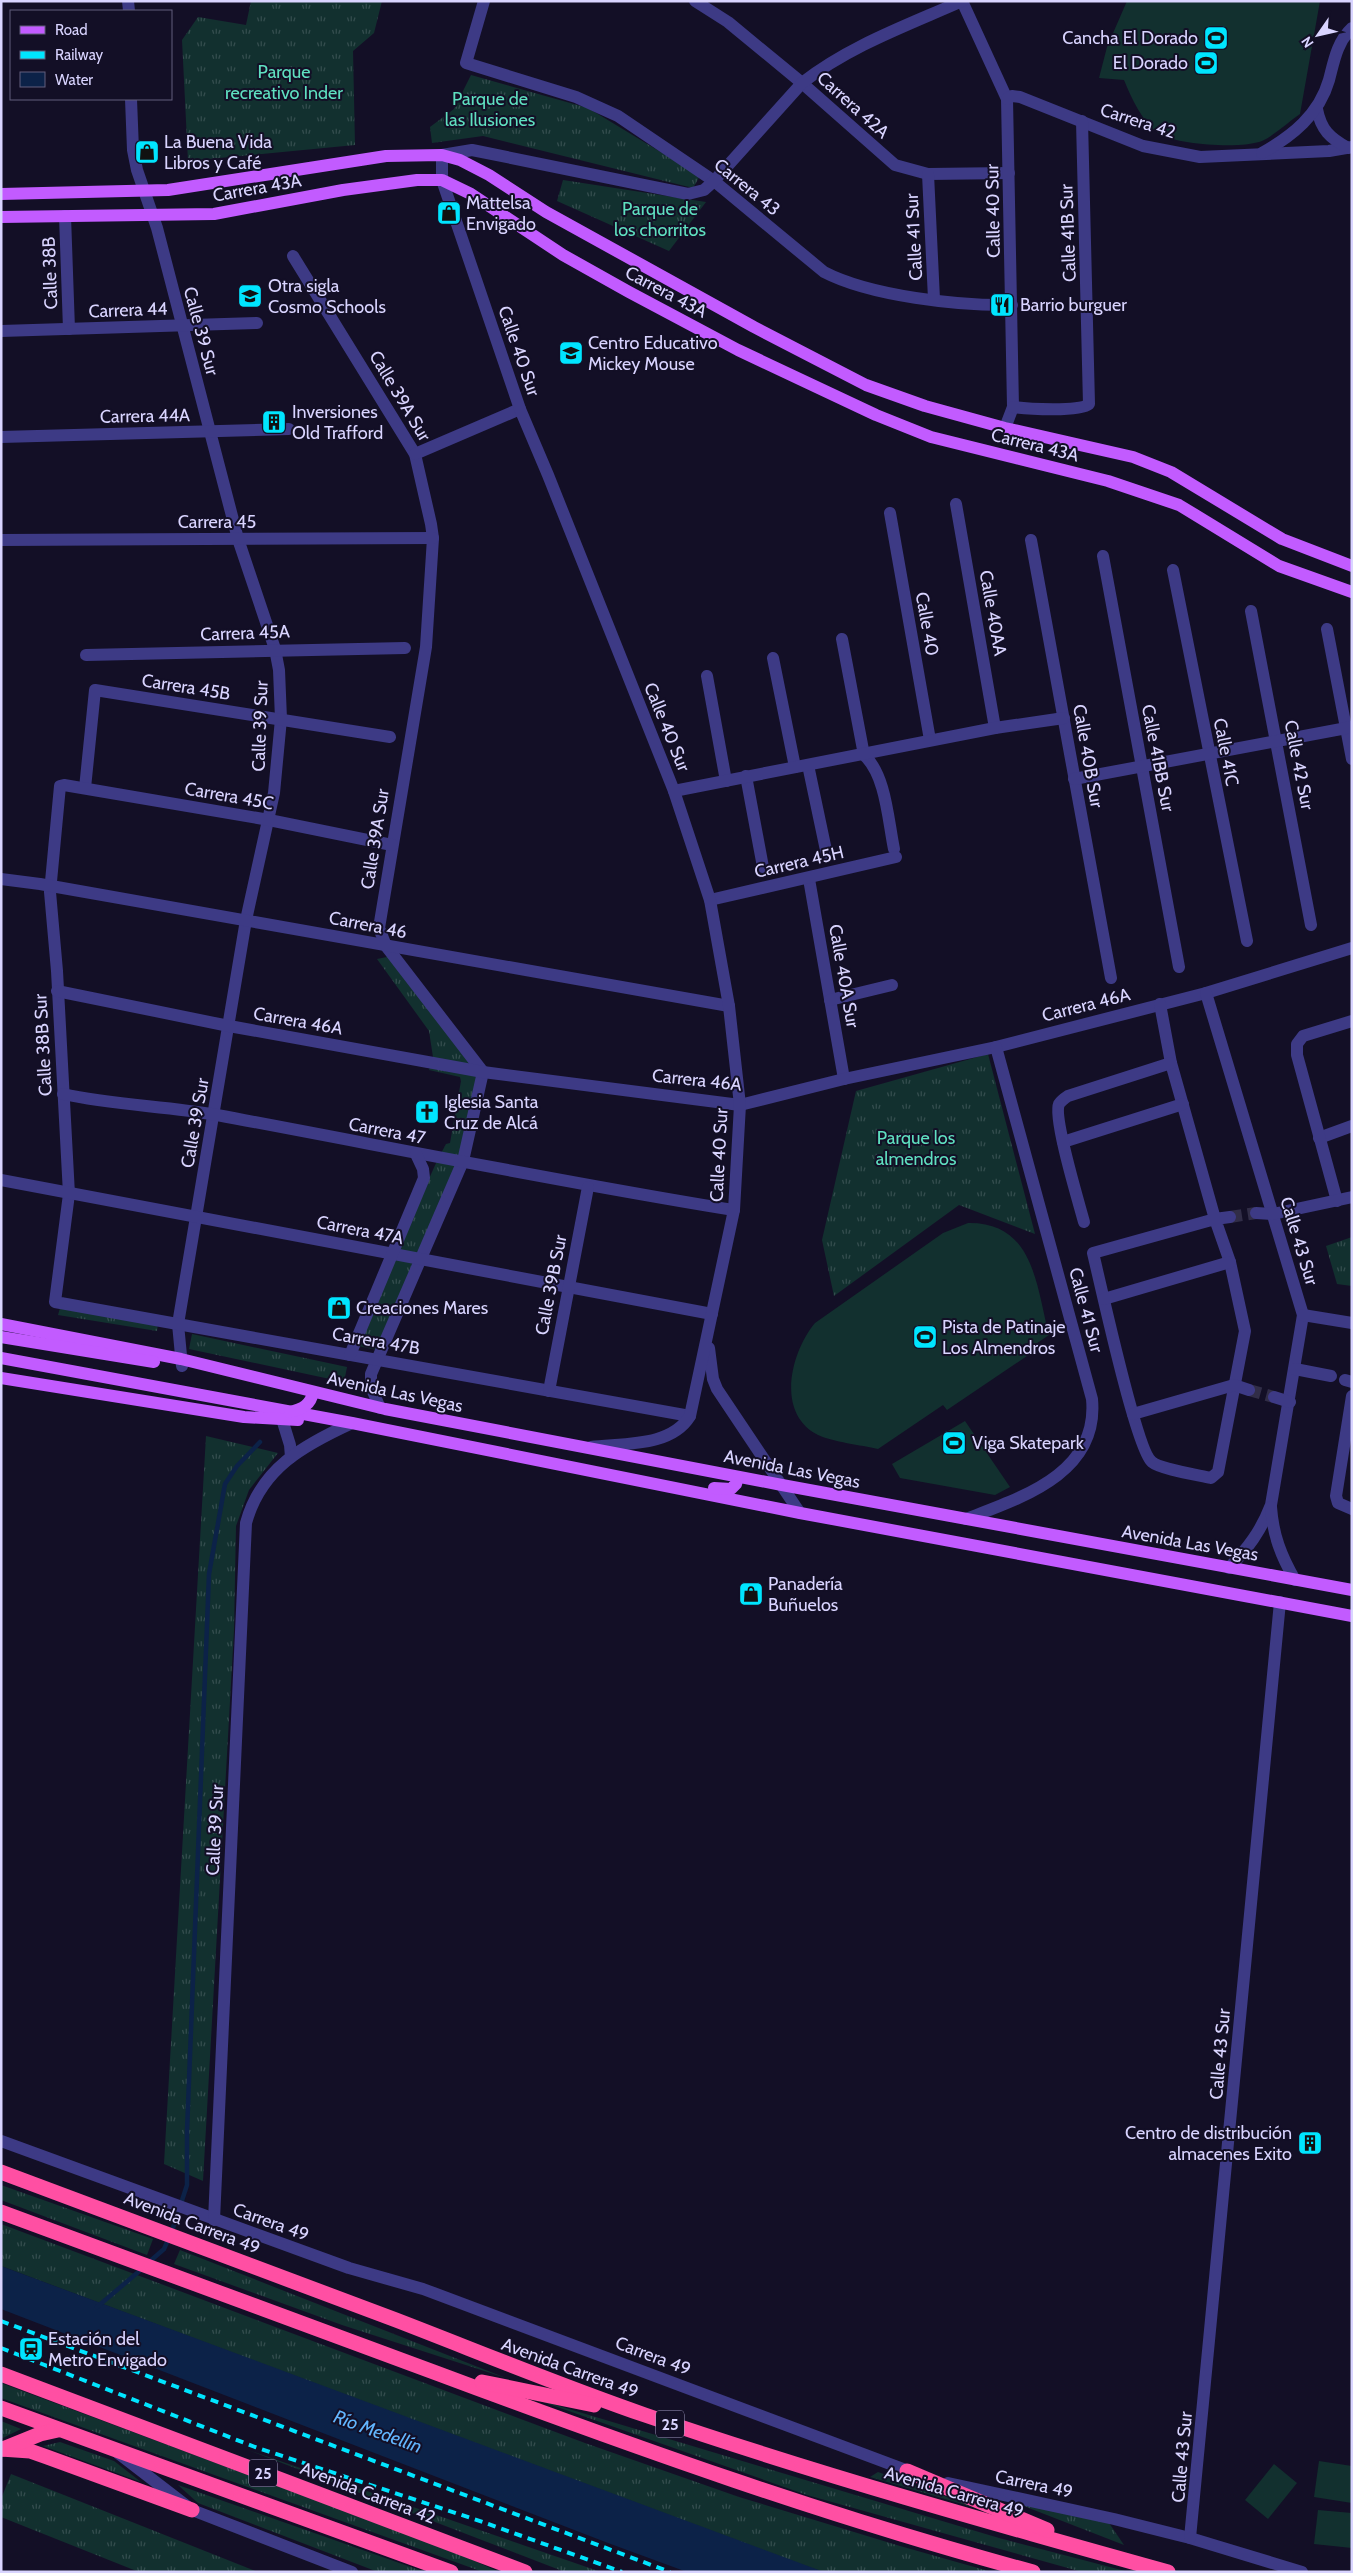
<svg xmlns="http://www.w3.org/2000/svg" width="1353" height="2573" font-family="Cabin,sans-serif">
<defs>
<pattern id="grass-tufts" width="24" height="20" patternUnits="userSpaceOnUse" patternTransform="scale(1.25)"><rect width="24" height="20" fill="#12302f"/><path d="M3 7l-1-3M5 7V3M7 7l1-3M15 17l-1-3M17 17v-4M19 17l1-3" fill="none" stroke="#344d4e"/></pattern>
</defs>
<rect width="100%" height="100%" fill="#130f26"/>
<g fill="url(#grass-tufts)">
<path d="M251,1H382L374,33L353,51L355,145L188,161L182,40L198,17L246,25Z"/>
<path d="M471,75L588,108L700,176L693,188L483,136L432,143L430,127L454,109Z"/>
<path d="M563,180L706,202L669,251L557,201Z"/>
<path d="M392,956L481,1072L463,1161L381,1351L354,1345L437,1161L446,1144L450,1143L461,1081L460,1077L429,1070L433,1057L429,1031L377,959Z"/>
<path d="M988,1054L1035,1234L959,1205L834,1296L822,1240L856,1091Z"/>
<path d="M1352,1237V1286L1337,1284L1326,1246Z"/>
<path d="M60,1308L158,1324L157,1331L58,1315Z"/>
<path d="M192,1334L347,1367L344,1382L189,1349Z"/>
<path d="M206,1436L278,1453L249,1490L236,1526L234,1630L203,2181L164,2164Z"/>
<path d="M1,2185L153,2239L147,2255L1,2200Z"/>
<path d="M1,2224L585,2443L739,2497L900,2546L992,2572H824L784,2559L1,2266Z"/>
<path d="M180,2250L506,2378L342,2325L174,2264Z"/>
<path d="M1,2383L455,2552L499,2572H483L1,2398Z"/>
<path d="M529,2397L999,2538L1129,2572H1082L807,2495Z"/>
<path d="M1,2421L21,2429L1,2439Z"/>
<path d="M60,2442L114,2461L141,2482L43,2446Z"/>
<path d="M248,2450L601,2572H565Z"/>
<path d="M878,2472L986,2511L870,2477Z"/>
<path d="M11,2474L258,2572H139L1,2517V2499Z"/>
<path d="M178,2485L425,2572H378L198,2503Z"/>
<path d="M1011,2501L1109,2523L1124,2545Z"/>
</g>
<g fill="#12302f">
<path d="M1127,1H1320L1300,114C1288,122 1275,135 1262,141C1242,149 1178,145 1160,134C1143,124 1131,97 1124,80L1099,78L1107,47Z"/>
<path d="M968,1223C1034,1222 1036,1285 1049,1335L1024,1352L1027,1356L947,1410L943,1405L878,1449C861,1445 833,1442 818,1435C775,1413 791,1352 815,1323L943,1233Z"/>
<path d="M965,1421L1010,1487L995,1495L900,1478L892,1464Z"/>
<path d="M1319,2461L1352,2466V2503L1314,2497Z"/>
<path d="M1274,2464L1297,2483L1268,2519L1245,2500Z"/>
<path d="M1318,2510L1352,2513V2548L1314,2544Z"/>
</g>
<path fill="#0c2248" d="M1,2266L824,2572H687L608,2543L1,2309Z"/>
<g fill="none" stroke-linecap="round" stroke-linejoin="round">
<g stroke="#0c2248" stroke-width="4.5">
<path d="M148,2263L164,2249L172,2231L187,2185V2131L209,1574L225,1484L237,1466L260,1442"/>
<path d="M97,2307L143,2268"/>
</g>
<g stroke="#312d47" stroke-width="12" stroke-dasharray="12 6" stroke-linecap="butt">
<path d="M1230,1217L1256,1213"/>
<path d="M1249,1390L1274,1397"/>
</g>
<g stroke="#3d3a85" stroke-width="12">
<path d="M128,1L129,11"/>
<path d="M484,1L466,63L576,97L618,116L714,181L824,272C870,296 959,306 1012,305"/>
<path d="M695,1L728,22L802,83L895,165L928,174L1009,173"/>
<path d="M962,1L1007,99L1013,407L1005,428"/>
<path d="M131,99L133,150L137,170L157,228L238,539L275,649L279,670L281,719L274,793L246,920L178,1324L182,1366"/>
<path d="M1007,99L1012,96L1020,97L1143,146L1200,157L1329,151L1352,147"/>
<path d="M1317,109C1321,130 1330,138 1348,148"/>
<path d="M1262,153C1292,136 1319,115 1329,80C1334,61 1337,42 1352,28"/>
<path d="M928,174L934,299"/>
<path d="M65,216L69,329"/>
<path d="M293,256L415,454L431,524L433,538L426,647L379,928L386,946L483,1072L463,1161L371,1374V1387L380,1408"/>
<path d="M1,331L257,323"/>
<path d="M1013,407C1027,409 1080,412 1089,404L1082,121"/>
<path d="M1,437L289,429"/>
<path d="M415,454L520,409"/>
<path d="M956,504L995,728"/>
<path d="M890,513L930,740"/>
<path d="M1,540L433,538"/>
<path d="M1031,540L1111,978"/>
<path d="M1103,556L1179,967"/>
<path d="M1173,570L1247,941"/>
<path d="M1251,611L1311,925"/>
<path d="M1327,629L1352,759"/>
<path d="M842,639L864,755C886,775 888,820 894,849"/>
<path d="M86,655L405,648"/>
<path d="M773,658L795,767"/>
<path d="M707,676L726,781"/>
<path d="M808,765L827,855"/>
<path d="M746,776L763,867"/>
<path d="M1074,779L1352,727"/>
<path d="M85,788L95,690L390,737"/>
<path d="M674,791L995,728L1064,718"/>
<path d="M392,845L269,820L64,785L60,786L50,892L57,971L69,1194L55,1302L690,1416"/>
<path d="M1,879L40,884L729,1006"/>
<path d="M809,879L844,1079"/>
<path d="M710,900L896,857"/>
<path d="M57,991L229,1026L483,1072L740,1105L844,1079L996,1047L1206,993L1352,948"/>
<path d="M1206,993L1303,1315L1271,1505C1261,1531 1248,1548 1229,1568"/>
<path d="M830,1000L892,985"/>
<path d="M1160,1004L1171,1063L1215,1219L1230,1262L1245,1331L1218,1472L1211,1478C1198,1475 1160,1469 1152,1462C1137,1452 1100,1282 1093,1253L1215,1219L1230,1217"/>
<path d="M63,1094C113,1105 166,1106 217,1115C389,1147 561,1182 734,1210"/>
<path d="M1319,1138L1352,1126"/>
<path d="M1063,1142L1183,1104"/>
<path d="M1,1180L712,1314"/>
<path d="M1337,1201L1297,1055V1044L1303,1036L1352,1021"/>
<path d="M1256,1213L1273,1214L1352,1197"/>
<path d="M1084,1222C1079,1203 1053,1118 1059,1104C1061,1101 1065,1098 1068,1096L1171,1063"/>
<path d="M1104,1299L1230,1262"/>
<path d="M1303,1315L1352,1323"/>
<path d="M709,1348L713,1379L717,1389L800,1513"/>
<path d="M350,1355L424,1178L423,1169L416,1154"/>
<path d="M1295,1369L1331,1376"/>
<path d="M1345,1380L1352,1382"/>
<path d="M549,1391L588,1187"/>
<path d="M1352,1396L1336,1496L1338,1503L1352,1509"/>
<path d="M1274,1397L1290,1402"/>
<path d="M1133,1414L1234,1385L1249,1390"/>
<path d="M282,1419L290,1445L291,1457"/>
<path d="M591,1447C624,1443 671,1447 690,1416L734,1210L740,1105L729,1006L710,900L674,791L548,475L520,409L442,180V155L472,150L688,194L704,190L714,181L802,83C849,46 908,25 962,1"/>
<path d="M1271,1507C1273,1535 1281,1556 1295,1580"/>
<path d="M966,1519C1023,1497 1099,1473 1092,1399L996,1047"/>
<path d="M1,2141L349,2268L423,2289L914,2473"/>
<path d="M214,2220L246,1523C261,1468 304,1445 352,1423"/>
<path d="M118,2453L192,2510L352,2572"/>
<path d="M948,2483L1114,2519L1190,2538L1302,2572"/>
<path d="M1190,2538L1280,1602"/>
</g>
<g stroke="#c25bff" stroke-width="12">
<path d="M1,194L168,190L386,156L442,155L460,160L489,175L546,212L754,327L866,385L925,406L1005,428L1133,457L1171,472L1282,539L1352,566"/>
<path d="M1,217L214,214L343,190L417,180H442L471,194L563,255L629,292L738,350L876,415L931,437L1108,481L1179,505L1279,566L1352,592"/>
<path d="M1,1324L181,1359L385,1409L782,1485L1352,1590"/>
<path d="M1,1337L154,1362"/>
<path d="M1,1358L352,1423L800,1513L1352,1616"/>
<path d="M1,1378L244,1417L298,1420"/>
<path d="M290,1412C302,1409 311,1405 313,1392"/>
<path d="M714,1488L731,1489L736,1484L738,1477"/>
</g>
<g stroke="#ff4fa3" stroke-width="15">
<path d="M1,2172C133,2221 265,2270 396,2320C479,2352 561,2386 645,2415C817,2474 992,2523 1168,2572"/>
<path d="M1,2212C147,2266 293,2320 439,2374C637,2448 829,2517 1033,2572"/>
<path d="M1,2374L525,2572"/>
<path d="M482,2382L594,2405"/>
<path d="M1,2408L451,2572"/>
<path d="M1,2449L30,2451L47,2457L192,2510"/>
<path d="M3,2449L40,2434L58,2430"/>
<path d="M907,2471L1047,2530"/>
</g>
<g stroke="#00e5ff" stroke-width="4" stroke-dasharray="8 6" stroke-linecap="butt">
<path d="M1,2321L670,2572"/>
<path d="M1,2348L255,2447L483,2522L622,2572"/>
</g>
</g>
<defs>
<symbol id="stadium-square" viewBox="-11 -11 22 22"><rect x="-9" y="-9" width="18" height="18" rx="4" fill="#00e5ff" stroke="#130f26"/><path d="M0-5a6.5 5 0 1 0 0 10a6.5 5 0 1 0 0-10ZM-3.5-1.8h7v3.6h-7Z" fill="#111"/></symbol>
<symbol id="shop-square" viewBox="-11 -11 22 22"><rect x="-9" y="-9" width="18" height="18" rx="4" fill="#00e5ff" stroke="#130f26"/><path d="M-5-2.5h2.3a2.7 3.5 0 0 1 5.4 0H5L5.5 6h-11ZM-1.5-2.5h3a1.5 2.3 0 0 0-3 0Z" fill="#111"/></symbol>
<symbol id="school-square" viewBox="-11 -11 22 22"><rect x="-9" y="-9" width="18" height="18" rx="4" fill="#00e5ff" stroke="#130f26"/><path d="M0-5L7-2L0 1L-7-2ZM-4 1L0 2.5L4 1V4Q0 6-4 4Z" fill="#111"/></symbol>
<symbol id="restaurant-square" viewBox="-11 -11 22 22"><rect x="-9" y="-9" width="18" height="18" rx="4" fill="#00e5ff" stroke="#130f26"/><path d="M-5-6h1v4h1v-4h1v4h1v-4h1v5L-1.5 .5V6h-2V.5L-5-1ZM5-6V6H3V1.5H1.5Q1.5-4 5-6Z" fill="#111"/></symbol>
<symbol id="building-square" viewBox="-11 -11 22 22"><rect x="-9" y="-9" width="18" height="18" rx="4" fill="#00e5ff" stroke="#130f26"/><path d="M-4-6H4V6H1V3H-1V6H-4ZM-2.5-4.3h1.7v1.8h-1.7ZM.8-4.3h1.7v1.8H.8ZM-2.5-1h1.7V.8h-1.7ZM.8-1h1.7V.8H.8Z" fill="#111"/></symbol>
<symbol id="church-square" viewBox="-11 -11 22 22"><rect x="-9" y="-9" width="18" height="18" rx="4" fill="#00e5ff" stroke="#130f26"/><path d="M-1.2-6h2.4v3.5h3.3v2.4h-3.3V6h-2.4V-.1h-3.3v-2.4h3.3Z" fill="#111"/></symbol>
<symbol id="station-square" viewBox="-11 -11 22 22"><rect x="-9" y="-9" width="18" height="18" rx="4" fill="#00e5ff" stroke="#130f26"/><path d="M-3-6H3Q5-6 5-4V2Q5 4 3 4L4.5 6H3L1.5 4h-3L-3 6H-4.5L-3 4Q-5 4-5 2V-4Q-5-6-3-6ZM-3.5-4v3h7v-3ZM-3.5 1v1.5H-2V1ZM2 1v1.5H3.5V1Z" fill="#111"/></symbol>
</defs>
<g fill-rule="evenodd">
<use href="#stadium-square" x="1202" y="24" width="28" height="28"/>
<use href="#stadium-square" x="1192" y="49" width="28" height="28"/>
<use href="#shop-square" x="133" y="138" width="28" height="28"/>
<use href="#shop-square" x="435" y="199" width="28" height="28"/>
<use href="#school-square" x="236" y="282" width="28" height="28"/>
<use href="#restaurant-square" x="988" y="291" width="28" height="28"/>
<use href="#school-square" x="557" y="339" width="28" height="28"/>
<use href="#building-square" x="260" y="408" width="28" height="28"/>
<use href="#church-square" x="413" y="1098" width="28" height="28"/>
<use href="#shop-square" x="325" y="1294" width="28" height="28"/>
<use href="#stadium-square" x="911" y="1323" width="28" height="28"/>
<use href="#stadium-square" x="940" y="1429" width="28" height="28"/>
<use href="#shop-square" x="737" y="1580" width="28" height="28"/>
<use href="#building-square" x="1296" y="2129" width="28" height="28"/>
<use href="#station-square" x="17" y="2335" width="28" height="28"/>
</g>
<g text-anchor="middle" stroke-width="4" stroke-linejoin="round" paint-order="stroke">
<g fill="#130f26" stroke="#9e99be" stroke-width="1">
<rect x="656" y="2410.5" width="28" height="27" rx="4"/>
<rect x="249" y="2459.5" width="28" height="27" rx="4"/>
</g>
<g font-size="16" font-weight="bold" fill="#d9d4ff">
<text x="670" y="2430">25</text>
<text x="263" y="2479">25</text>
</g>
<g font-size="18" fill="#d9d4ff" stroke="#130f26" text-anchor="start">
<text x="1198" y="44" text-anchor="end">Cancha El Dorado</text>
<text x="1188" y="69" text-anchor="end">El Dorado</text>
<text x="164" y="148">La Buena Vida<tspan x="164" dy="21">Libros y Café</tspan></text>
<text x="466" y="209">Mattelsa<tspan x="466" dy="21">Envigado</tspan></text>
<text x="268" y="292">Otra sigla<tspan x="268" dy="21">Cosmo Schools</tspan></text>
<text x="1020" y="311">Barrio burguer</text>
<text x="588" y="349">Centro Educativo<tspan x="588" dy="21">Mickey Mouse</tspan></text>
<text x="292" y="418">Inversiones<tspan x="292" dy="21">Old Trafford</tspan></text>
<text x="444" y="1108">Iglesia Santa<tspan x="444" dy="21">Cruz de Alcá</tspan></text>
<text x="356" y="1314">Creaciones Mares</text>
<text x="942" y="1333">Pista de Patinaje<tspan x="942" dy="21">Los Almendros</tspan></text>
<text x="972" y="1449">Viga Skatepark</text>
<text x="768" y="1590">Panadería<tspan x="768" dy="21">Buñuelos</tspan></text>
<text x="1292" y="2139" text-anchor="end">Centro de distribución<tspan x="1292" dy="21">almacenes Exito</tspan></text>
<text x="48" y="2345">Estación del<tspan x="48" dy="21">Metro Envigado</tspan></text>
</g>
<g font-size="18" fill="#5fe0c0" stroke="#130f26">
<text x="284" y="78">Parque<tspan x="284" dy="21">recreativo Inder</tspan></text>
<text x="490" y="105">Parque de<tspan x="490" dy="21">las Ilusiones</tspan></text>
<text x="660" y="215">Parque de<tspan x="660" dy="21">los chorritos</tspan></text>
<text x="916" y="1144">Parque los<tspan x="916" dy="21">almendros</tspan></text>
</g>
<g font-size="18" fill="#d9d4ff" stroke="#130f26">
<text transform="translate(853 105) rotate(42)" y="6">Carrera 42A</text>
<text transform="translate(1138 121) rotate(18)" y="6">Carrera 42</text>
<text transform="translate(747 187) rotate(39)" y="6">Carrera 43</text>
<text transform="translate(257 188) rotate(-10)" y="6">Carrera 43A</text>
<text transform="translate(993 211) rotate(-91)" y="6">Calle 40 Sur</text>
<text transform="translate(1068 233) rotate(-92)" y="6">Calle 41B Sur</text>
<text transform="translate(914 237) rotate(-93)" y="6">Calle 41 Sur</text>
<text transform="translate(50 273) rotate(-92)" y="6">Calle 38B</text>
<text transform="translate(666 292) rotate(28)" y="6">Carrera 43A</text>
<text transform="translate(128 310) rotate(-2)" y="6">Carrera 44</text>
<text transform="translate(201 331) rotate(75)" y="6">Calle 39 Sur</text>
<text transform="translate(519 351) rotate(71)" y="6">Calle 40 Sur</text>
<text transform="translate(400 396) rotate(59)" y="6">Calle 39A Sur</text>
<text transform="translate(145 416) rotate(-1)" y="6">Carrera 44A</text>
<text transform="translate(1035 445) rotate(14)" y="6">Carrera 43A</text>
<text x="217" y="528">Carrera 45</text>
<text transform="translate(993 613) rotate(80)" y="6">Calle 40AA</text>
<text transform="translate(927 624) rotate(80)" y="6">Calle 40</text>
<text transform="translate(245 633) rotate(-2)" y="6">Carrera 45A</text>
<text transform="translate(186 687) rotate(9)" y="6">Carrera 45B</text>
<text transform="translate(260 726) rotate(-88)" y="6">Calle 39 Sur</text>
<text transform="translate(667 727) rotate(68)" y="6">Calle 40 Sur</text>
<text transform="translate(1226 752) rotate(79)" y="6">Calle 41C</text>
<text transform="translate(1088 756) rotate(80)" y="6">Calle 40B Sur</text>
<text transform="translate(1158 758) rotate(79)" y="6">Calle 41BB Sur</text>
<text transform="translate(1299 765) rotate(79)" y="6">Calle 42 Sur</text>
<text transform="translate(229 796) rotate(10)" y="6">Carrera 45C</text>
<text transform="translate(375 839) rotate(-81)" y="6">Calle 39A Sur</text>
<text transform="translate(799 862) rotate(-13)" y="6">Carrera 45H</text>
<text transform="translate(368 925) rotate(11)" y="6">Carrera 46</text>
<text transform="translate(844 976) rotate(80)" y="6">Calle 40A Sur</text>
<text transform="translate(1086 1005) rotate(-14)" y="6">Carrera 46A</text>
<text transform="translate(298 1021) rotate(10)" y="6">Carrera 46A</text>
<text transform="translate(43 1045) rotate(-93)" y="6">Calle 38B Sur</text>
<text transform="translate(697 1080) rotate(6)" y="6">Carrera 46A</text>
<text transform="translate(195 1123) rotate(-80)" y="6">Calle 39 Sur</text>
<text transform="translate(387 1131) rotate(11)" y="6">Carrera 47</text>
<text transform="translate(719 1155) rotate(-87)" y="6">Calle 40 Sur</text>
<text transform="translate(360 1230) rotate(11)" y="6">Carrera 47A</text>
<text transform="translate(1299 1241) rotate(73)" y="6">Calle 43 Sur</text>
<text transform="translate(551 1285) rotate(-79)" y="6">Calle 39B Sur</text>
<text transform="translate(1086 1310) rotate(75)" y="6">Calle 41 Sur</text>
<text transform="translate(376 1341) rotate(10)" y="6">Carrera 47B</text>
<text transform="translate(395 1392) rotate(12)" y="6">Avenida Las Vegas</text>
<text transform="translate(792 1469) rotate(11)" y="6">Avenida Las Vegas</text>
<text transform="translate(1190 1543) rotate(10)" y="6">Avenida Las Vegas</text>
<text transform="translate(215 1830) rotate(-87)" y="6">Calle 39 Sur</text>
<text transform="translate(1220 2054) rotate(-85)" y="6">Calle 43 Sur</text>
<text transform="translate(271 2222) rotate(20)" y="6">Carrera 49</text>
<text transform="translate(192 2223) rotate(21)" y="6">Avenida Carrera 49</text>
<text transform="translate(653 2356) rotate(21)" y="6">Carrera 49</text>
<text transform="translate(570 2368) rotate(20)" y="6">Avenida Carrera 49</text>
<text transform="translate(1182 2457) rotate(-85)" y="6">Calle 43 Sur</text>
<text transform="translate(1034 2484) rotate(12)" y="6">Carrera 49</text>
<text transform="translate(954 2492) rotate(16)" y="6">Avenida Carrera 49</text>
<text transform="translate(368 2493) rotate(21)" y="6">Avenida Carrera 42</text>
</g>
<g font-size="19" font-style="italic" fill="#62b6ff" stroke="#130f26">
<text transform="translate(378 2431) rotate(20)" y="7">Río Medellín</text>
</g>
</g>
<rect width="1353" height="2573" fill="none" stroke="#d9d4ff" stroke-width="5"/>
<rect x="10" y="10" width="162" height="90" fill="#130f26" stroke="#625e7d"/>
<rect x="20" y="26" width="25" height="8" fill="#c25bff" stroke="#625e7d"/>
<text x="55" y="35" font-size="15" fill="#d9d4ff">Road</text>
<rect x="20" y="51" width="25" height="8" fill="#00e5ff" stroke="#625e7d"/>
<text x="55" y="60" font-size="15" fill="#d9d4ff">Railway</text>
<rect x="20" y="72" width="25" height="15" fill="#0c2248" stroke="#625e7d"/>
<text x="55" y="85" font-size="15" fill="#d9d4ff">Water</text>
<g transform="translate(1318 35) rotate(236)" stroke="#130f26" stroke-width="4" paint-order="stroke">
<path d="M0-4L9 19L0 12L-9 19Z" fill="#d9d4ff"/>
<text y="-8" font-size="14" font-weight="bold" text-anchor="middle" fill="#d9d4ff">N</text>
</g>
</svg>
